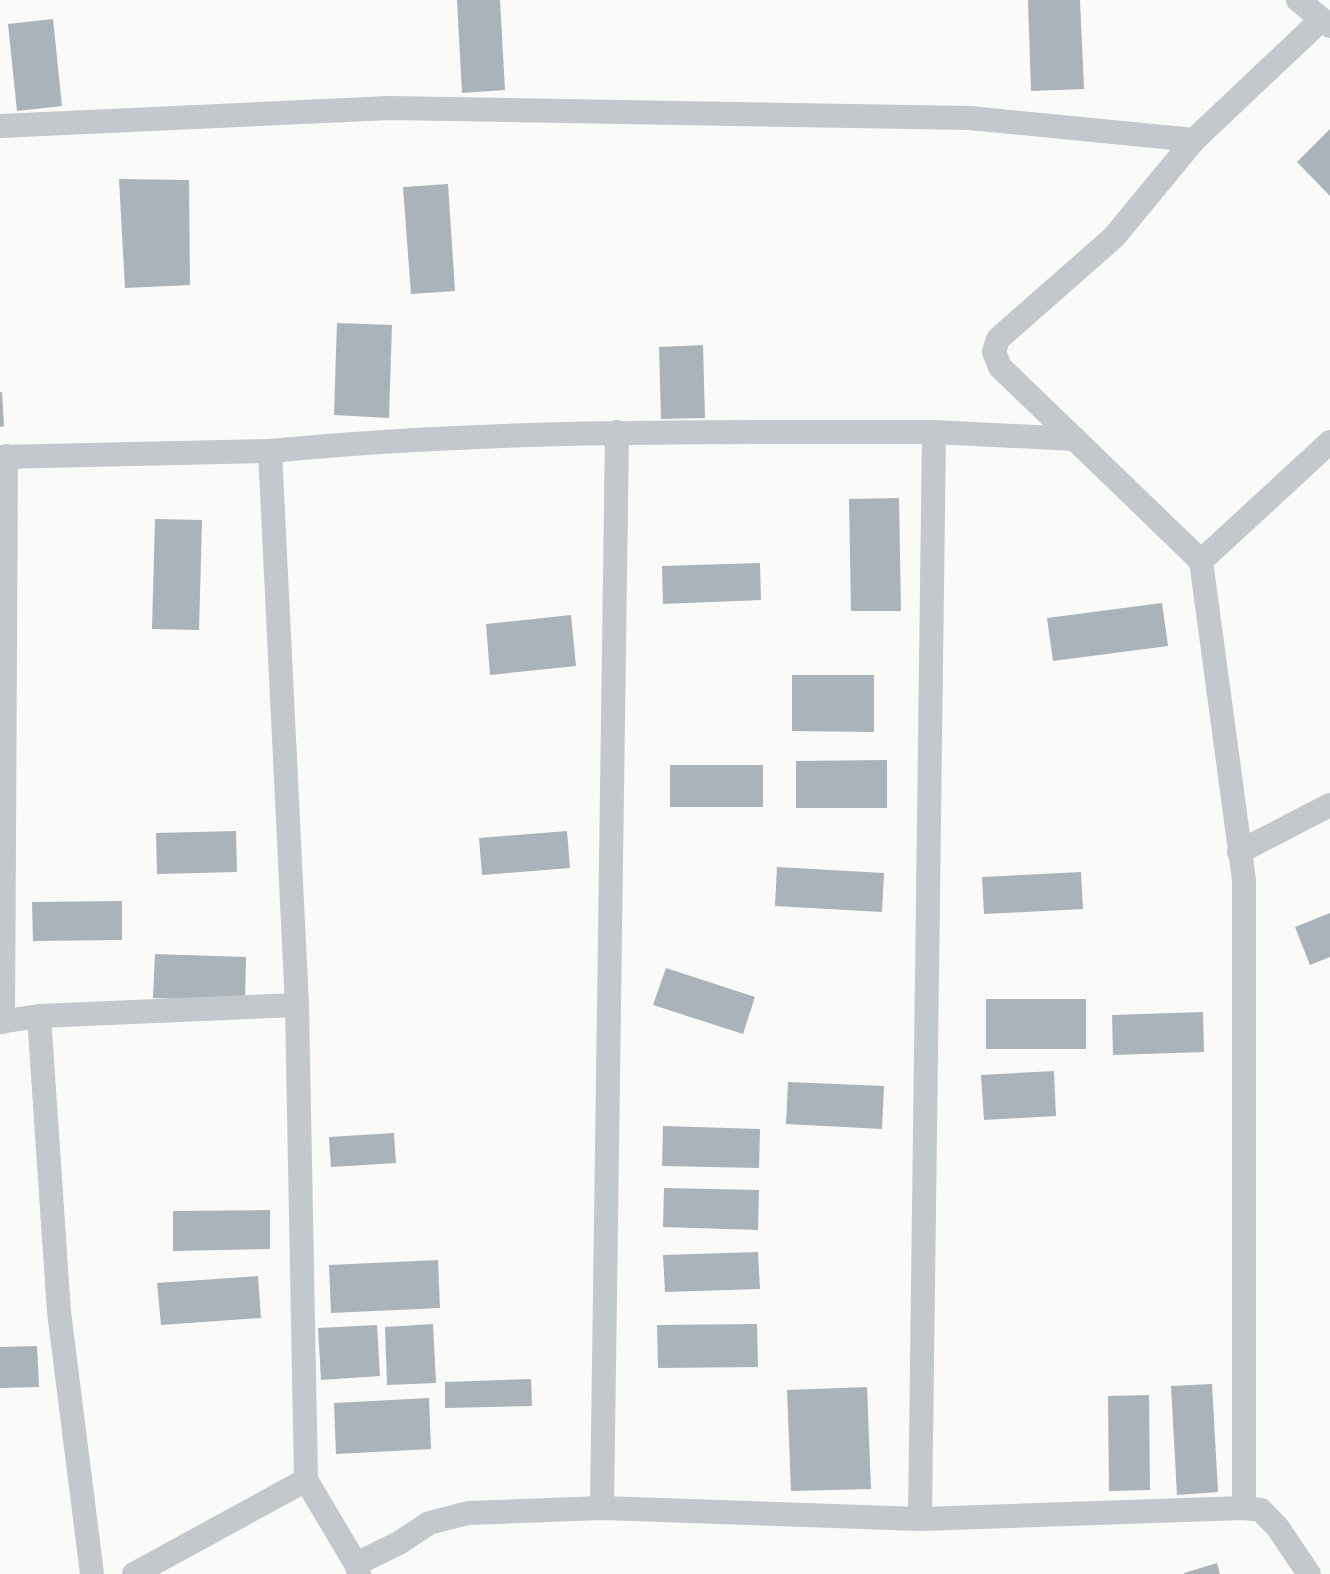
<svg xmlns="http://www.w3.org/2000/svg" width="1330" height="1574" font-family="'Public Sans',sans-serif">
<rect width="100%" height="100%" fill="#fafaf8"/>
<g fill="#aab3b9">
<path d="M457,0H500L505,90L462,93Z"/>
<path d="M1028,0H1080L1084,89L1031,91Z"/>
<path d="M53,19L62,106L17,111L8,24Z"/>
<path d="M1330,129V196L1297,162Z"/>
<path d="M119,179L189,180L190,285L125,288Z"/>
<path d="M448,184L455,291L411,294L403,187Z"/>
<path d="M337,323L392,325L389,418L334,415Z"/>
<path d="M703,345L705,418L661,419L659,347Z"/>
<path d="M0,392H2L4,426L0,427Z"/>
<path d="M899,498L901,611H851L849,499Z"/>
<path d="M155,519L202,520L199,630L152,629Z"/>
<path d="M760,563L761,600L663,604L662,566Z"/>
<path d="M1162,603L1168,646L1053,661L1047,618Z"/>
<path d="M571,615L576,666L490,675L486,624Z"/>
<path d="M792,675H874V732L792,731Z"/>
<path d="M887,760V808H796V761Z"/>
<rect x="670" y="765" width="93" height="42"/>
<path d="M236,831L237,872L157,874L156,833Z"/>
<path d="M567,831L570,868L482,875L479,838Z"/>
<path d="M777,867L884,873L882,912L775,906Z"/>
<path d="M1081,872L1083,909L984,914L982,877Z"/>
<path d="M122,901V940L33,941L32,902Z"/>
<path d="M1330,913V957L1310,965L1295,927Z"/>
<path d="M155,954L246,957L245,1001L153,998Z"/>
<path d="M666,968L755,997L743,1034L653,1005Z"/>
<rect x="986" y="999" width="100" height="50"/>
<path d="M1203,1012L1204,1052L1113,1055L1112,1015Z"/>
<path d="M1054,1071L1056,1116L984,1120L981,1075Z"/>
<path d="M788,1082L884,1086L882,1129L786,1124Z"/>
<path d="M663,1126L760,1129L759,1168L662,1166Z"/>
<path d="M394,1133L396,1163L331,1167L329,1137Z"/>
<path d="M664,1188L759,1190L758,1230L663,1227Z"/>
<path d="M270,1210V1249L173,1251V1211Z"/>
<path d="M758,1252L760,1289L665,1292L663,1255Z"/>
<path d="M438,1260L440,1308L331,1313L329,1265Z"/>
<path d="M258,1276L261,1318L161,1325L157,1283Z"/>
<path d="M433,1324L436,1383L387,1385L385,1327Z"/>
<path d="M757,1324L758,1367L658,1368L657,1325Z"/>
<path d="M377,1325L380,1376L321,1380L318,1328Z"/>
<path d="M37,1346L39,1387L0,1388V1347Z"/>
<path d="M531,1379L532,1406L445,1408V1382Z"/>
<path d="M1212,1384L1218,1492L1177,1495L1171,1386Z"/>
<path d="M867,1387L871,1489L791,1491L787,1390Z"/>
<path d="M1149,1395L1150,1490L1109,1491L1108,1396Z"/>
<path d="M429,1398L431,1449L336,1454L334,1403Z"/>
<path d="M1217,1563L1220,1574H1184V1573Z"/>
</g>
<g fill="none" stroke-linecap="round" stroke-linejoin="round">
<g stroke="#c3c8cc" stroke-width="24">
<path d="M1298,0L1330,26"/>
<path d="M0,126L389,108L970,118L1194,140"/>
<path d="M0,457L270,451"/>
<path d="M1201,561L1000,367L994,352L998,339L1114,237L1194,140L1321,20"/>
<path d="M1239,852L1330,805"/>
<path d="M39,1016L59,1312L92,1574"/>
<path d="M0,1022L39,1016L297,1005"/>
<path d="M3,1022L6,456"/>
<path d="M602,1508L617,432"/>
<path d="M1244,1508V880L1201,561L1330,442"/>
<path d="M920,1519L934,432L1075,439"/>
<path d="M356,1564L399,1543L429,1523L468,1513L602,1508L920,1519L1244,1508L1261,1510L1278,1528L1309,1574"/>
<path d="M134,1574L306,1480"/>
<path d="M359,1574L356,1564L306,1480L297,1005L270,451C491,429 713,432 934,432"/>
</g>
</g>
</svg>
